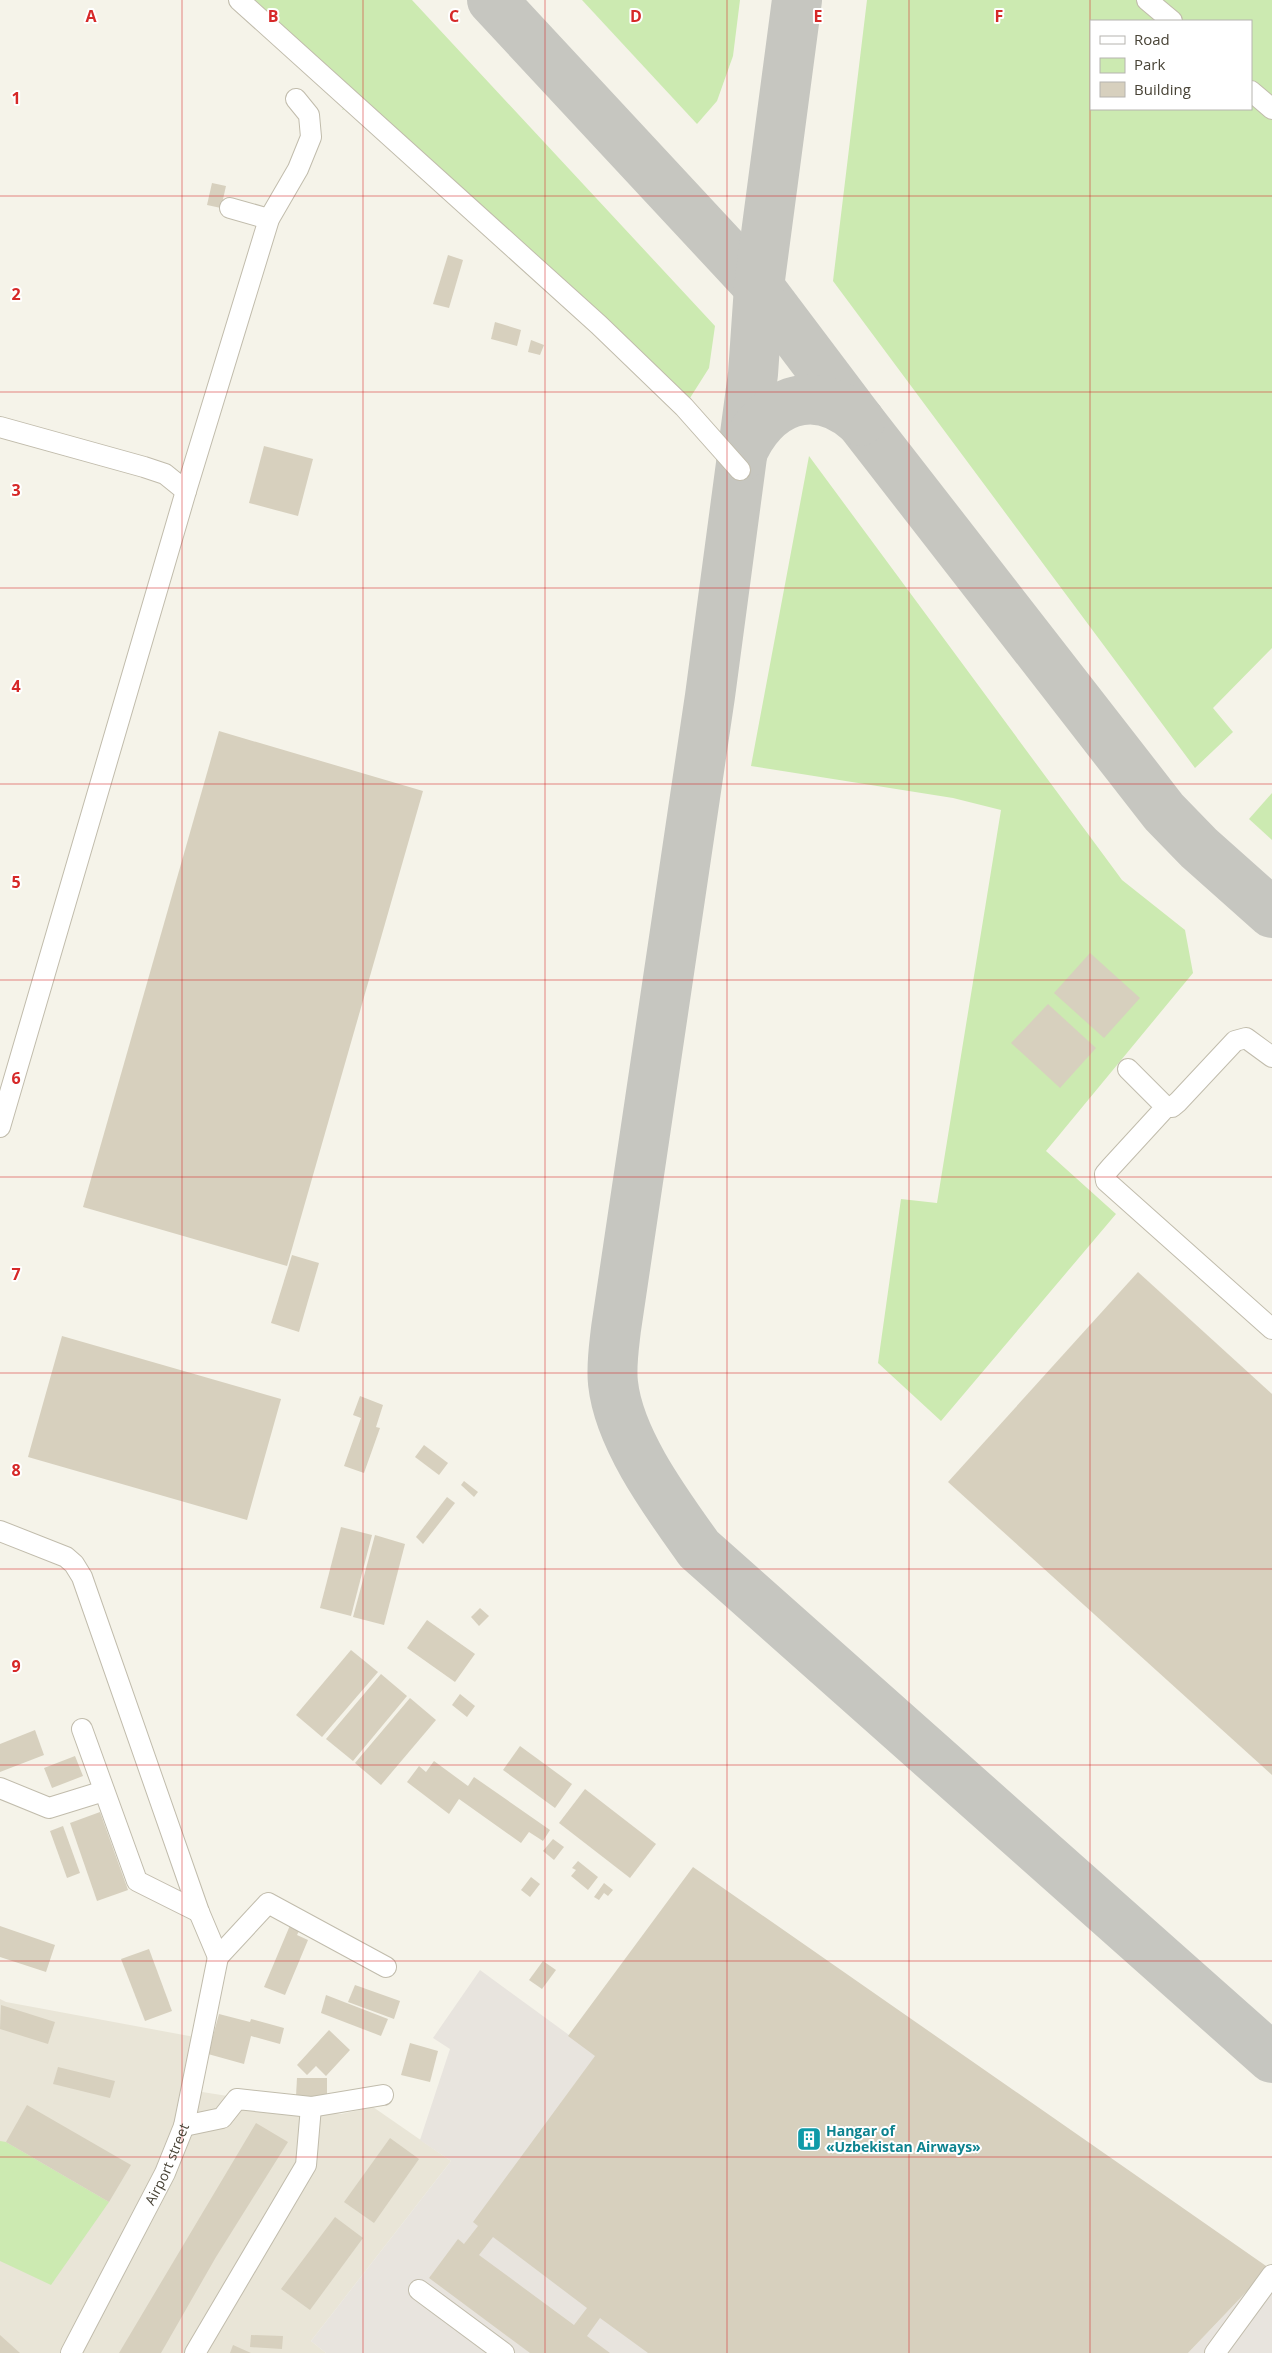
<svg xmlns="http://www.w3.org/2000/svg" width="1272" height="2353" font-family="'Open Sans',sans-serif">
<rect width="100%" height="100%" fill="#f5f3e9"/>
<path fill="#e9e5d7" d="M0,1999L6,2002L200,2038L196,2091L341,2114L373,2107L451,2161L311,2341L326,2353H0Z"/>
<g fill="#e8e4de">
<path d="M480,1970L569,2035L995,2353H326L311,2341L451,2161L420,2140L450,2049L433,2038Z"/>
<path d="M1269,2268L1272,2269V2353H1188Z"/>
</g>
<g fill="#cceab1" fill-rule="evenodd">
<path d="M229,0H412L715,326L709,368L690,398L364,100L342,110L345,105Z"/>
<path d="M582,0H740L733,56L717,101L697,124Z"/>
<path d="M867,0H1272V648L1213,708L1233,732L1195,768L833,281ZM1091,21H1251V109H1091Z"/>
<path d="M809,456L1122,880L1185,930L1193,973L1046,1151L1116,1214L941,1421L878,1363L901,1199L937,1203L1001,810L953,798L751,766Z"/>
<path d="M1272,793V840L1249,819Z"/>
<path d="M0,2141L6,2142L109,2202L51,2285L0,2261Z"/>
</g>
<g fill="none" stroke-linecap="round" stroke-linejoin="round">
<g stroke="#c6c6c0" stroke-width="50">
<path d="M492,0L759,287L860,421L1164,812L1199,848L1272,913"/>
<path d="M797,0L759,287L753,374L710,696L616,1329C614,1347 611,1365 613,1383C619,1440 667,1504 699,1549L1272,2058"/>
<path d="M741,456C763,401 814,380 860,421"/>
</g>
</g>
<g fill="#d7d0be" fill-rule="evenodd">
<path d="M212,183L226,186L221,208L207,205Z"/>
<path d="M448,255L463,260L449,308L433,304Z"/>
<path d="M495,322L521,330L517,346L491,339Z"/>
<path d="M531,340L544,345L540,355L528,352Z"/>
<path d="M264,446L313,459L298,516L249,503Z"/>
<path d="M219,731L423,791L287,1266L83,1207Z"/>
<path d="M1090,953L1140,998L1104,1038L1054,993Z"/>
<path d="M1048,1004L1096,1048L1060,1088L1011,1043Z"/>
<path d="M292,1255L319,1263L299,1332L271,1323Z"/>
<path d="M1138,1272L1272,1394V1775L948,1482Z"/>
<path d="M62,1336L281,1399L247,1520L28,1457Z"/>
<path d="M360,1396L383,1405L376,1427L380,1428L364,1473L344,1466L361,1418L353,1415Z"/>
<path d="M424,1445L448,1463L439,1475L415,1457Z"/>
<path d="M464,1481L478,1492L474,1497L461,1485Z"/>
<path d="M447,1497L455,1503L423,1544L416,1537Z"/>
<path d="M341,1527L372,1535L351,1616L320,1608Z"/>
<path d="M375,1535L405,1544L384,1625L353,1617Z"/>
<path d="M480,1608L489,1616L479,1626L471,1617Z"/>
<path d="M427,1620L475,1654L455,1682L407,1648Z"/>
<path d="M351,1650L378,1672L322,1737L296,1715Z"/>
<path d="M381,1674L407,1696L353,1761L326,1739Z"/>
<path d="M460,1694L475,1706L467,1717L452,1705Z"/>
<path d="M410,1698L436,1720L381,1785L355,1763Z"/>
<path d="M35,1730L44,1755L0,1772V1744Z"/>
<path d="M520,1746L572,1784L555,1808L503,1770Z"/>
<path d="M75,1756L83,1776L52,1788L44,1768Z"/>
<path d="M434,1761L468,1786L474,1777L550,1830L543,1841L529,1832L521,1843L459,1799L449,1814L407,1782L419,1766L426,1772Z"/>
<path d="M585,1789L656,1844L630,1878L559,1823Z"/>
<path d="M100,1812L128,1890L97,1901L70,1823Z"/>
<path d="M63,1826L80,1873L67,1878L50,1831Z"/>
<path d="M553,1839L564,1847L554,1860L543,1851Z"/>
<path d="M578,1861L598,1877L588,1890L571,1876L576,1870L572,1868Z"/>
<path d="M693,1867L1269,2268L1188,2353H648L600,2318L587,2336L610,2353H530L429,2278L458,2239L464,2244L478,2226L473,2222L595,2056L568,2036ZM493,2237L587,2308L574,2325L479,2255Z"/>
<path d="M531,1877L540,1884L530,1897L521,1890Z"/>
<path d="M604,1883L613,1890L608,1896L604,1893L599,1900L594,1897Z"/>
<path d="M291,1923L301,1927L297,1935L308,1940L285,1995L264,1987Z"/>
<path d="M0,1926L55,1945L46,1972L0,1957Z"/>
<path d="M149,1949L172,2011L145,2021L121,1959Z"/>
<path d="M543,1961L556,1970L542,1989L529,1980Z"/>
<path d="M355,1985L400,2001L394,2019L348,2002Z"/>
<path d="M326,1995L388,2019L381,2036L321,2013Z"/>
<path d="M1,2005L55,2022L48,2044L0,2029Z"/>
<path d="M219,2014L250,2022L251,2019L284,2028L280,2044L251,2036L244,2064L208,2054Z"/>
<path d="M329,2030L350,2050L326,2076L316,2066L307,2075L297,2065Z"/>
<path d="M410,2043L438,2051L430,2082L401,2075Z"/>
<path d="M58,2067L115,2081L110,2098L53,2084Z"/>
<path d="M297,2078H327V2096H296Z"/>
<path d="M27,2105L131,2165L109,2202L6,2142Z"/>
<path d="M256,2123L288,2142L216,2257L161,2353H119Z"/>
<path d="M390,2138L419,2159L374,2223L344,2202Z"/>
<path d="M335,2217L363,2238L310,2310L281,2289Z"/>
<path d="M0,2335L20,2353H0Z"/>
<path d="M251,2335L283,2336L282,2349L250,2347Z"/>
<path d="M233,2345L251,2353H230Z"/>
</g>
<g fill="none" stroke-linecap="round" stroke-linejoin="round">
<defs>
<g id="minor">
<path d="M239,0L599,325L684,407L740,470"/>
<path d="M1147,0L1172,21"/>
<path d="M1251,91L1272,109"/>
<path d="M230,208L269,219"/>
<path d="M0,427L144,467L165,474L186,491"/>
<path d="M1128,1069L1166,1107L1111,1167L1105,1174L1106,1181L1272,1329"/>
<path d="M1166,1107H1172L1178,1102L1235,1041L1246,1038L1272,1057"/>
<path d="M0,1127L186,491L269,219L298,169L311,137L309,115L296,99"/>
<path d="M0,1531L66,1557L74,1564L82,1577L199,1912L218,1957"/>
<path d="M82,1729L137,1881L199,1912"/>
<path d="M0,1788L49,1808L104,1791"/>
<path d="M218,1957L268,1903L386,1967"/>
<path d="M184,2126L222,2118L237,2099L311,2107L383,2095"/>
<path d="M419,2290L504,2353"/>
<path id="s1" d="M71,2353L165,2173L184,2126L218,1957"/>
<path d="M195,2353L306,2165L311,2107"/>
<path d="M1215,2353L1272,2275"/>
</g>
</defs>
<use href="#minor" stroke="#c1bcac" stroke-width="22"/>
<use href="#minor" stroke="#fff" stroke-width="20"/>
</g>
<path fill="none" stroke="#d62828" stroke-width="1" stroke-opacity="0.55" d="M182,0V2353M363,0V2353M545,0V2353M727,0V2353M909,0V2353M1090,0V2353M0,196H1272M0,392H1272M0,588H1272M0,784H1272M0,980H1272M0,1177H1272M0,1373H1272M0,1569H1272M0,1765H1272M0,1961H1272M0,2157H1272"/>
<defs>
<symbol id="building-square" viewBox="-11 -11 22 22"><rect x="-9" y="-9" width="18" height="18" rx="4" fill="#0f9aa8" stroke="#fff"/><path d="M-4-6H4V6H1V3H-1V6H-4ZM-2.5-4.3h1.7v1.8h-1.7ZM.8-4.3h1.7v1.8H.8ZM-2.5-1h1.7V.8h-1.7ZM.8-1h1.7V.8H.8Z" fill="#fff"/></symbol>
</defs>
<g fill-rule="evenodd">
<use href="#building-square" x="795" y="2125" width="28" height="28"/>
</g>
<g text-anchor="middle" stroke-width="4" stroke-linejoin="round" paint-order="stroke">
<g font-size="14" font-weight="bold" fill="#0d838f" stroke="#fff" text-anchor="start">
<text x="826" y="2136">Hangar of<tspan x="826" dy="16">«Uzbekistan Airways»</tspan></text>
</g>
<g font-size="14" fill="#494437" stroke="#fff">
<text dy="5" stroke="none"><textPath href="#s1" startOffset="212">Аirport street</textPath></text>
</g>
</g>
<g font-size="16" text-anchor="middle" font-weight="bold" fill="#d62828" stroke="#fff" stroke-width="4" stroke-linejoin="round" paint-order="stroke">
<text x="91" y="22">A</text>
<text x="273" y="22">B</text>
<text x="454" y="22">C</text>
<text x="636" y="22">D</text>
<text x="818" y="22">E</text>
<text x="999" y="22">F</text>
<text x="16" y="104">1</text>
<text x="16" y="300">2</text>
<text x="16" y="496">3</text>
<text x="16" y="692">4</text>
<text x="16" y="888">5</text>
<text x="16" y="1084">6</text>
<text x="16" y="1280">7</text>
<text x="16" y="1476">8</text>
<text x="16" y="1672">9</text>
</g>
<rect x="1090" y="20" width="162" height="90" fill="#ffffff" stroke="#b6b4af"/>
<rect x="1100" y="36" width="25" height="8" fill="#ffffff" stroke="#b6b4af"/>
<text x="1134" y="45" font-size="15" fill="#494437">Road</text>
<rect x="1100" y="58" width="25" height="15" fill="#cceab1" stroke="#b6b4af"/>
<text x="1134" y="70" font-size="15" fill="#494437">Park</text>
<rect x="1100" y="82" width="25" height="15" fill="#d7d0be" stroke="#b6b4af"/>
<text x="1134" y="95" font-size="15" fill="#494437">Building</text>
</svg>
